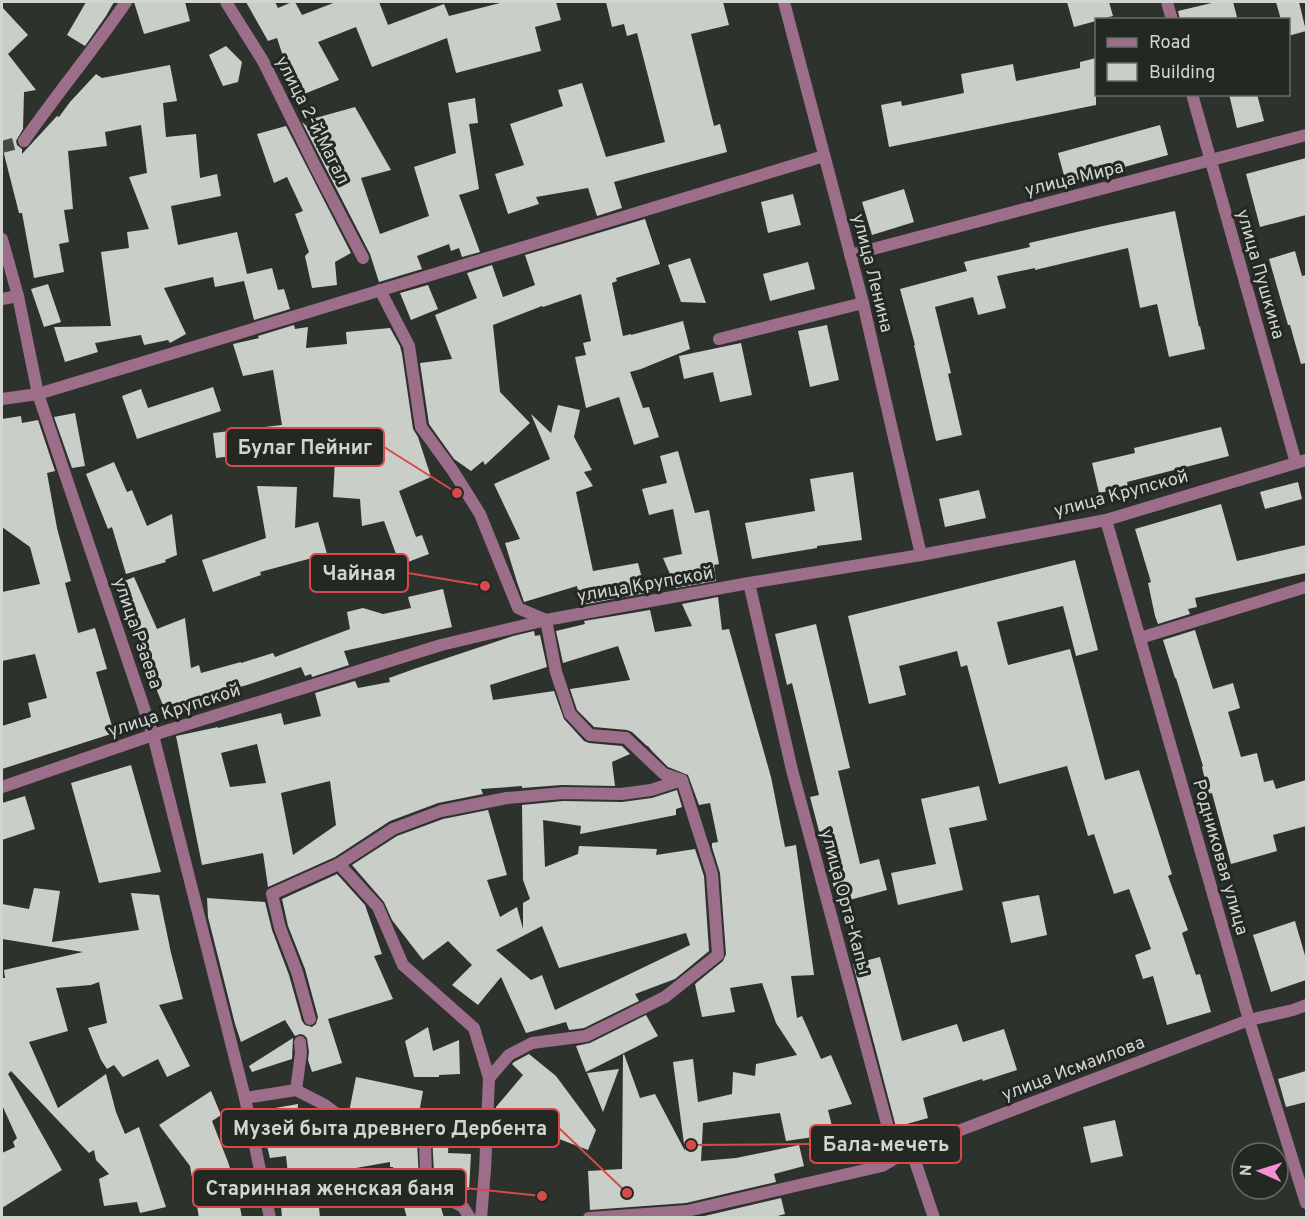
<svg xmlns="http://www.w3.org/2000/svg" width="1308" height="1219" font-family="Overpass,sans-serif">
<rect width="100%" height="100%" fill="#2e322d"/>
<g fill="#cacec8" fill-rule="evenodd">
<path d="M86,2H114L106,16L85,46L67,35Z"/>
<path d="M134,2H185L190,21L144,34Z"/>
<path d="M246,2H275L278,8L292,2H295L302,15L336,2H379L388,25L444,4L449,16L504,2H556L561,20L535,27L541,51L456,73L447,38L372,67L356,27L318,42L339,80L299,96L293,86L277,38L268,41Z"/>
<path d="M606,2H723L729,25L691,34L714,126L720,124L727,152L614,182L622,208L597,216L588,188L536,197L539,204L508,214L495,174L524,165L510,124L563,106L558,90L582,83L606,157L665,142L637,33L627,36L624,24L612,27Z"/>
<path d="M1067,2H1109L1113,16L1096,20V21L1074,27Z"/>
<path d="M1216,2H1233L1237,17L1227,20H1180L1178,11Z"/>
<path d="M1276,2H1299L1306,31L1288,36V20H1281Z"/>
<path d="M2,7L28,35L8,54L36,90L24,92L23,129L16,141L17,145L22,149V154L57,116L59,117L70,102L96,74L102,78L170,65L177,101L163,103L166,137L196,134L200,178L217,174L221,196L171,206L178,245L237,232L247,274L272,268L278,290L284,289L290,309L254,320L244,281L215,287L213,277L164,288L186,334L170,343L168,340L144,345L141,335L95,343L98,352L65,362L54,327L111,326L101,252L129,248L127,232L149,229L129,177L147,173L141,125L105,132L107,146L68,151L73,209L64,210L69,242L59,244L64,272L34,278L22,213H19L2,146Z"/>
<path d="M226,46L242,62L238,82L223,86L209,55Z"/>
<path d="M1096,58V105L889,147L881,105L901,101L902,106L964,93L961,74L1013,64L1016,81L1080,68V62Z"/>
<path d="M1229,94H1257L1264,121L1237,128Z"/>
<path d="M475,98L478,123L469,124L479,189L459,195L480,252L462,257L459,248L451,251L449,244L417,256L422,269L379,282L370,254L302,122L326,144L312,119L355,107L391,170L361,178L380,234L429,216L414,167L456,153L448,103Z"/>
<path d="M1160,125L1168,155L1066,183L1058,153Z"/>
<path d="M286,126L351,253L335,262L337,285L312,288L305,256L309,252L295,214L303,211L287,177L274,183L257,134Z"/>
<path d="M1306,158V215L1260,227L1246,174Z"/>
<path d="M904,189L914,222L872,235L862,202Z"/>
<path d="M793,194L801,225L768,233L761,202Z"/>
<path d="M1175,211L1199,327L1200,326L1205,349L1169,357L1157,304L1140,308L1128,248L1035,270V268L997,276L1006,308L978,315L973,297L935,307L951,373L948,374L962,435L936,441L914,345H915L900,289L967,271L964,262L1030,247L1029,243L1103,226Z"/>
<path d="M645,219L660,264L616,278L617,281L612,283L623,336L631,334V335L683,321L690,349L641,369L630,372L643,408L649,407L659,437L634,445L619,397L586,408L575,357L586,355L583,343L591,341L581,294L543,307L542,306L493,325L500,392L530,423L485,465L483,461L471,471L454,459L429,424L420,363L452,359L435,315L477,298L467,273L492,265L503,297L535,285L525,255Z"/>
<path d="M1295,251L1302,276L1306,275V363L1301,364L1290,325H1288L1269,259Z"/>
<path d="M690,258L706,303L681,302L668,265Z"/>
<path d="M808,262L815,289L770,301L763,274Z"/>
<path d="M48,284L61,322L44,327L31,289Z"/>
<path d="M428,285L438,309L411,320L400,293Z"/>
<path d="M294,325L295,329L308,327L306,348L347,344L346,332L390,328L400,346L402,354L413,429L418,437L431,477L399,491L416,537L422,535L429,554L400,565L384,521L362,526L360,499L333,497L336,442L291,449L216,458L213,433L282,425L273,370L243,376L233,344L259,338L258,336Z"/>
<path d="M827,325L839,380L810,387L798,331Z"/>
<path d="M741,343L752,395L720,402L713,372L684,379L679,356Z"/>
<path d="M213,387L221,411L137,439L122,396L141,389L148,408Z"/>
<path d="M558,405L580,410L574,437L592,470L584,472L593,486L576,492L593,571L638,563L646,593L581,605L577,586L524,602L517,582L505,543L520,539L494,484L550,459L531,414L551,433Z"/>
<path d="M75,413L85,466L72,468L54,417Z"/>
<path d="M21,416L22,423L38,420L55,471L47,473L57,528L71,581L65,583L78,633L95,628L107,669L96,672L114,733L2,769V726L31,717L28,703L47,698L35,654L2,661V592L40,584L30,547L2,527V419Z"/>
<path d="M1221,427L1229,456L1127,482L1128,487L1099,493L1092,463L1135,453L1134,448Z"/>
<path d="M678,451L695,513L709,510L719,564L714,565L716,581L676,588L663,558L682,554L673,509L649,515L642,489L667,483L660,456Z"/>
<path d="M114,462L127,492L132,490L147,526L172,514L177,555L165,560L166,562L126,574L112,527L108,529L86,474Z"/>
<path d="M853,472L862,540L817,546V548L752,559L745,523L815,511L810,479Z"/>
<path d="M1298,482L1302,499L1265,509L1260,492Z"/>
<path d="M257,486L297,487L295,528L318,522L327,554L260,572L261,575L213,592L202,560L266,538Z"/>
<path d="M979,490L986,518L945,527L939,499Z"/>
<path d="M1221,504L1237,561L1306,545V573L1195,598L1197,607L1188,609L1190,614L1158,624L1155,616L1148,583L1151,582L1135,529Z"/>
<path d="M1075,560L1098,650L1076,656L1063,606L997,622L1008,665L1070,649L1105,780L1139,770L1172,874L1168,876L1188,930L1182,933L1196,975L1200,974L1211,1012L1167,1025L1153,976L1143,979L1135,955L1151,949L1129,889L1114,894L1094,834L1088,836L1067,766L999,784L967,665L961,667L957,651L899,666L906,695L869,704L848,616Z"/>
<path d="M134,577L157,629L185,618L191,668L199,665L201,673L241,662V663L273,653L275,657L350,629L347,612L363,608L383,614L411,608L408,597L443,589L452,627L344,651L349,665L312,677L311,674L305,676L301,667L247,685L164,708L136,638L117,584Z"/>
<path d="M718,597L722,630L729,629L771,777L785,847L796,845L814,975L791,976L797,1018L802,1016L821,1059L831,1055L852,1104L828,1110L834,1134L786,1141L780,1113L703,1123L701,1161L736,1158L799,1145L804,1166L774,1174L776,1182L686,1203L590,1210L588,1171L622,1169L623,1055L624,1054L640,1098L655,1094L685,1151L673,1062L693,1059L698,1102L732,1094L733,1072L755,1076L756,1064L797,1055L776,1023L762,983L730,988L735,1012L702,1017L695,984L723,961L726,954L720,873L712,847V843L718,842L710,803L699,805L688,775L668,767L652,751L648,746H647L632,732L627,730L594,727L577,710L570,689L630,680L618,646L563,663L556,631L585,624L584,621L650,610L655,632L692,626L682,604Z"/>
<path d="M816,624L850,768L838,771L860,864L879,859L887,890L838,903L810,797L819,795L792,683L787,685L775,634Z"/>
<path d="M1195,630L1213,689L1233,683L1240,708L1228,712L1241,757L1257,753L1264,782L1273,780L1276,789L1306,780V826L1273,835L1277,851L1231,864L1212,793L1208,794L1202,767L1203,766L1176,678H1175L1163,640Z"/>
<path d="M534,631L535,636L540,635L547,667L490,685L493,700L554,691L564,719L584,741L589,743L622,746L630,754L612,762L615,786L562,785L522,788V786L481,789L483,794L438,803L390,821L335,857L268,887L263,853L202,865L176,736L218,727V728L281,713L284,725L321,716L315,693L355,681L358,688L390,682L389,678L414,669L513,636ZM257,744L266,783L230,787L221,753ZM330,781L336,825L293,855L281,793Z"/>
<path d="M131,765L161,872L99,883L71,783Z"/>
<path d="M979,786L987,820L949,828L963,890L898,905L891,873L936,864L921,799Z"/>
<path d="M677,790L682,807L676,809V815L580,834L581,826L543,820L545,867L578,854L579,846L657,849L656,855L695,849L704,876L709,951L675,979L635,994L639,1001L584,1028L569,1030L566,1022L526,1033L501,977L478,1005L452,985L472,965L448,941L423,960L392,920L384,902L352,865L397,836L443,819L488,810L507,875L487,880L500,917L517,907L523,929V903L530,899L523,880L522,805L563,801L622,802L652,798ZM542,926L559,968L686,933L690,945L555,1010L542,975L531,980L496,950Z"/>
<path d="M25,796L35,829L2,840V803Z"/>
<path d="M337,874L365,905L382,954L374,956L393,999L328,1019L342,1063L312,1072L308,1060L309,1052L307,1038L304,1035L300,1034L295,1036L285,1020L241,1042L235,1024L208,917L207,898L265,902L272,930L289,975L302,1021L305,1025L312,1027L316,1024L318,1017L305,969L288,926L282,899Z"/>
<path d="M34,888L60,891L52,942L139,930L131,893L159,895L171,953L183,999L159,1005L190,1066L167,1077L158,1059L123,1077L114,1065L107,1069L101,1060L88,1028L107,1023L99,982L91,985L56,988L68,1031L29,1042L58,1108L106,1074L116,1112L125,1134L139,1127L166,1207L140,1213L137,1202L104,1206L99,1179L109,1174L96,1160L94,1150L89,1153L11,1071L8,1074L62,1170L2,1208V1153L15,1147L13,1142L17,1138L2,1105V978H5L4,970L83,952L2,939V904L29,909Z"/>
<path d="M1039,895L1047,935L1011,943L1002,902Z"/>
<path d="M1295,921L1306,959V980L1271,992L1253,935Z"/>
<path d="M880,957L902,1041L957,1024L963,1042L1004,1029L1017,1070L983,1081L982,1079L923,1098L928,1118L896,1127L853,964Z"/>
<path d="M646,1015L658,1036L586,1072L576,1046L590,1043Z"/>
<path d="M428,1027L433,1051L459,1040L460,1074L439,1075V1077H414L405,1041Z"/>
<path d="M293,1038L292,1059L252,1072L249,1066Z"/>
<path d="M529,1054L556,1076L596,1130L588,1150L538,1131L523,1147L505,1135L509,1131L496,1117V1107L523,1075L512,1064L514,1062Z"/>
<path d="M619,1069L603,1112L587,1073Z"/>
<path d="M1306,1071V1102L1286,1107L1278,1079Z"/>
<path d="M356,1077L423,1091L417,1124L376,1115L349,1112Z"/>
<path d="M211,1091L221,1115L212,1121L228,1162L237,1190L242,1218H199L190,1166L159,1125Z"/>
<path d="M298,1104L297,1124L330,1119L342,1127L373,1131L417,1141L419,1180L433,1199L440,1204L444,1218H407L393,1167H390V1162L322,1174L326,1186H317L320,1218H282L280,1193L290,1192L286,1156L270,1158L258,1111Z"/>
<path d="M1115,1120L1123,1156L1091,1163L1083,1127Z"/>
<path d="M432,1134L449,1135L448,1153L471,1154L469,1190L444,1187L434,1173Z"/>
<path d="M781,1198L785,1214L770,1218H696Z"/>
</g>
<g fill="none" stroke-linecap="round" stroke-linejoin="round">
<path stroke="#464a46" stroke-width="12" stroke-dasharray="12 6" stroke-linecap="butt" d="M2,147L24,141"/>
<g stroke="#9c6e89" stroke-width="12">
<path d="M2,299L18,296"/>
<path d="M719,339L863,303"/>
<path d="M749,583L792,770L890,1135L911,1149"/>
</g>
<g stroke="#9c6e89" stroke-width="12">
<path d="M226,2L263,61L316,168L363,258"/>
<path d="M1167,2L1172,20"/>
<path d="M1192,94L1296,463"/>
<path d="M24,141C57,94 94,49 126,2"/>
<path d="M2,239L18,296L38,394L153,735L245,1098L270,1218"/>
<path d="M850,255L1306,135"/>
<path d="M380,290L409,346L421,427L453,471L480,514L518,608L546,620L556,672L570,714L590,735L626,738L664,774L682,780L712,874L718,955L665,997L586,1036L532,1043L509,1055L489,1078"/>
<path d="M2,399L38,394L824,156"/>
<path d="M1106,520L1249,1020L1306,1203"/>
<path d="M1140,638L1306,587"/>
<path d="M2,787L153,735L441,645L546,620L749,583L921,555L1106,520L1306,460"/>
<path d="M339,864L378,907L403,965L474,1028L489,1078L485,1170L481,1218"/>
<path d="M310,1019L297,972L280,928L272,894L339,864L393,829L441,811L507,798L563,793L621,794L651,790L682,780"/>
<path d="M296,1090L301,1053L300,1042"/>
<path d="M245,1098L296,1090L325,1105L343,1119L374,1123L424,1134L425,1142L426,1176L439,1194L463,1207L470,1218"/>
<path d="M911,1149L934,1218"/>
<path d="M589,1218L687,1211L882,1166L911,1149L1249,1020L1293,1010L1306,1005"/>
</g>
<path stroke="#9c6e89" stroke-width="12" d="M784,2L863,303L921,555"/>
</g>
<g text-anchor="middle" stroke-width="6" stroke-linejoin="round" paint-order="stroke">
<g font-size="18" fill="#d1d4d1" stroke="#242823">
<text transform="translate(313 120) rotate(63)" y="6">улица 2-й Магал</text>
<text transform="translate(1074 178) rotate(-14)" y="6">улица Мира</text>
<text transform="translate(873 273) rotate(76)" y="6">улица Ленина</text>
<text transform="translate(1261 274) rotate(74)" y="6">улица Пушкина</text>
<text transform="translate(1121 493) rotate(-15)" y="6">улица Крупской</text>
<text transform="translate(645 584) rotate(-10)" y="6">улица Крупской</text>
<text transform="translate(138 633) rotate(71)" y="6">улица Рзаева</text>
<text transform="translate(174 710) rotate(-18)" y="6">улица Крупской</text>
<text transform="translate(1221 857) rotate(74)" y="6">Родниковая улица</text>
<text transform="translate(846 902) rotate(75)" y="6">улица Орта-Капы</text>
<text transform="translate(1073 1068) rotate(-21)" y="6">улица Исмаилова</text>
</g>
</g>
<path fill="none" stroke="#d54a4a" stroke-width="2" d="M457 493L384 447M485 586L408 573M627 1193L559 1128M691 1145L810 1144M542 1196L466 1188"/>
<g fill="#d54a4a" stroke="#242823" stroke-width="2">
<circle cx="457" cy="493" r="6"/>
<circle cx="485" cy="586" r="6"/>
<circle cx="627" cy="1193" r="6"/>
<circle cx="691" cy="1145" r="6"/>
<circle cx="542" cy="1196" r="6"/>
</g>
<g fill="#242823" stroke="#d54a4a" stroke-width="2">
<rect x="226" y="428" width="158" height="38" rx="6"/>
<rect x="310" y="554" width="98" height="38" rx="6"/>
<rect x="221" y="1109" width="338" height="38" rx="6"/>
<rect x="810" y="1125" width="151" height="38" rx="6"/>
<rect x="193" y="1169" width="273" height="38" rx="6"/>
</g>
<g font-size="20" text-anchor="middle" font-weight="bold" fill="#d1d4d1">
<text x="305" y="454">Булаг Пейниг</text>
<text x="359" y="580">Чайная</text>
<text x="390" y="1135">Музей быта древнего Дербента</text>
<text x="886" y="1151">Бала-мечеть</text>
<text x="330" y="1195">Старинная женская баня</text>
</g>
<rect width="1308" height="1219" fill="none" stroke="#d1d4d1" stroke-width="6"/>
<rect x="1095" y="18" width="195" height="78" fill="#242823" stroke="#696d69" stroke-width="1.5"/>
<rect x="1107" y="38" width="30" height="9" fill="#9c6e89" stroke="#696d69" stroke-width="1.5"/>
<text x="1149" y="48" font-size="18" fill="#d1d4d1">Road</text>
<rect x="1107" y="63" width="30" height="18" fill="#cacec8" stroke="#696d69" stroke-width="1.5"/>
<text x="1149" y="78" font-size="18" fill="#d1d4d1">Building</text>
<g transform="translate(1260 1171) rotate(273)"><circle r="28" fill="#242823" stroke="#696d69" stroke-width="1.5"/>
<path d="M0-4.5L10 22L0 15L-10 22Z" fill="#f690d0"/>
<text y="-9" font-size="16" font-weight="bold" text-anchor="middle" fill="#d1d4d1">N</text>
</g>
</svg>
